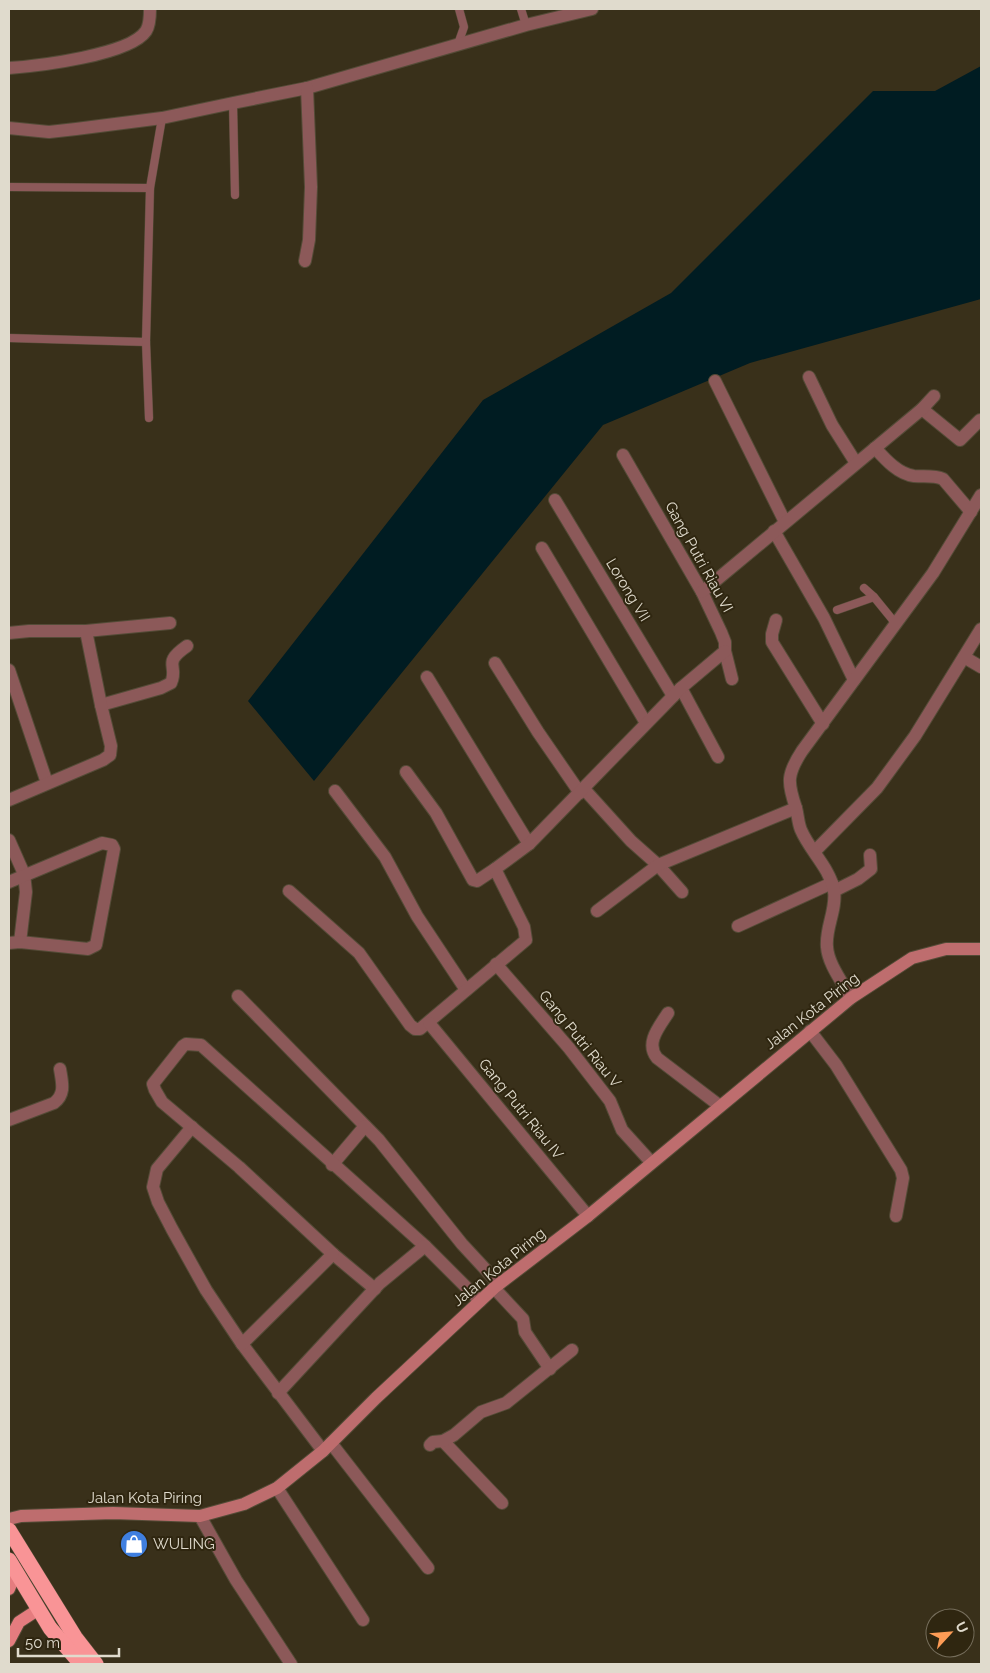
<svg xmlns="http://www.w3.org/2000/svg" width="990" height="1673" font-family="Raleway,sans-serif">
<rect width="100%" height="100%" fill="#39301a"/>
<path fill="#001c22" d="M981,66V299L750,363L603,425L314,781L248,701L483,400L671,293L873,91H935Z"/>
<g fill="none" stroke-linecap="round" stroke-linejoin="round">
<defs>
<g id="lane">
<path d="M521,9L526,25"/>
<path d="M458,44L464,27L459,9"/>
<path d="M233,103L235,195"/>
<path d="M9,187L150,188"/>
<path d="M9,338L146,342L150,188L162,118"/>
<path d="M146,342L149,418"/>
<path d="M864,588L874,597L896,624"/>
<path d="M837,610L874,597"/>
</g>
<g id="street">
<path d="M9,68C38,66 130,55 146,31C150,25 150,16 150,9"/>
<path d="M9,128L49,132L76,129L162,118L233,103L307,88L526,25L592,9"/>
<path d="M305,261L309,240L311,187L307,88"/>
<path d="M809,377L832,425L856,463"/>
<path d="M715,381L785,522"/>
<path d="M922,409L960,440L980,420"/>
<path d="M875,448C885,459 898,474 914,476C924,477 934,475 943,479L971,512"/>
<path d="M623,455L702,592L721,632L725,642V651L732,679"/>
<path d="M555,500L673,696"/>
<path d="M774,531L824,618L854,680"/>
<path d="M542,548L646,723"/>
<path d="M702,592L922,409L934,396"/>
<path d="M776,620L772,634V642L823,724"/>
<path d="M9,633L29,631H86L170,623"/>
<path d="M964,657L981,667"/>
<path d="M495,663L538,732L580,793"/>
<path d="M9,670L47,783"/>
<path d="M427,677L529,844"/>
<path d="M681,688L718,757"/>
<path d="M101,705L161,688L171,683C179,665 161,664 187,646"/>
<path d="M406,772L436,813L473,880L477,881L495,869"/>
<path d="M584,789L631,841L658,865L682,892"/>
<path d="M335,791L385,857L417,916L466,990"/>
<path d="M9,800L103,760L110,755L111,746L101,705L86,631"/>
<path d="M9,840L24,874L26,892L20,942"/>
<path d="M815,851L877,788L915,736L981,629"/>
<path d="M9,882L102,843L112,845L114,849L96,945L88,949L20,942L9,943"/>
<path d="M289,891L359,953L410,1025L415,1029H420L526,940L524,927L495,869L529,844L681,688L725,651"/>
<path d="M834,891L858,879L871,869L870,855"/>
<path d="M597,911L658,865L796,808"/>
<path d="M738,926L832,883"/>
<path d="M496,964L569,1048L610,1101L622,1130L651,1162"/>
<path d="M238,996L379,1140L462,1244L499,1284"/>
<path d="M851,998C843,983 828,964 827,947C825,928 837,910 834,890C829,867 810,851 801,830C798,823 798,815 796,808C787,782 787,774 802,751L933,573L981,495"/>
<path d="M668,1013C659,1027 645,1043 657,1058L720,1106"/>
<path d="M429,1023L588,1216"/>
<path d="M810,1031L836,1065L901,1170L903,1178L896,1216"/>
<path d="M9,1120L54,1103C66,1094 62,1082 60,1069"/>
<path d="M192,1127L157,1169L153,1187L158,1202L172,1229L206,1290L242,1344L323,1451"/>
<path d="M332,1165L365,1126"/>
<path d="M494,1288L523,1319L525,1332L550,1369"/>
<path d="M375,1289L333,1254L239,1167L162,1102L155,1090L153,1084L183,1046L186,1044L201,1045L425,1246L480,1301"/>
<path d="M242,1344L333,1254"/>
<path d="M278,1393L380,1283L425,1246"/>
<path d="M443,1441L502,1503"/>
<path d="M331,1443L428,1568"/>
<path d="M430,1445L433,1442L443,1441L454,1435L481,1412L506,1403L572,1350"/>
<path d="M277,1488L363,1620"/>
<path d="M200,1516L236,1580L291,1664"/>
</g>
<path id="secondary" d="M9,1519L21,1516L113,1513L200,1516L244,1504L277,1488L323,1451L376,1398L494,1288L588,1216L851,998L912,958L946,949H981"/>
<g id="primary">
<path d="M9,1589L16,1572"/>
<path d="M9,1641L19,1622L39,1609"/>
</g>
<g id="highway">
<path d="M9,1530L75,1637L96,1664"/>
<path d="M9,1560L50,1628L81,1664"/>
</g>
</defs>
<use href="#lane" stroke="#544b37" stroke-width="9"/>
<use href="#street" stroke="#544b37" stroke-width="14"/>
<use href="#secondary" stroke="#544b37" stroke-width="14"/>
<use href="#primary" stroke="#544b37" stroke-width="14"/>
<use href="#highway" stroke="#544b37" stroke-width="16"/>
<use href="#lane" stroke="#8c5959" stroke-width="8"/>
<use href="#street" stroke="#8c5959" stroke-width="12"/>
<use href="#secondary" stroke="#be6d6e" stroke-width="12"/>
<use href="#primary" stroke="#e57c7f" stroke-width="12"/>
<use href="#highway" stroke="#f99496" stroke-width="15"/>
</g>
<defs>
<symbol id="shop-disc" viewBox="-11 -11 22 22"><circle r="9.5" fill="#3f7fe0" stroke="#2f2610"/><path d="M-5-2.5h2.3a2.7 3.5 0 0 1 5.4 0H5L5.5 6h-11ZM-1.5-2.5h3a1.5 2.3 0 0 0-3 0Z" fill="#fff"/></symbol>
</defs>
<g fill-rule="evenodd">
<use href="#shop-disc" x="118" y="1528" width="32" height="32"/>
</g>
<g text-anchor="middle" stroke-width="4" stroke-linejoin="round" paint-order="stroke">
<g font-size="15" fill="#e0dbcd" stroke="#2f2610">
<text transform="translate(699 557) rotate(61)" y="5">Gang Putri Riau VI</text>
<text transform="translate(628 590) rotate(59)" y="5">Lorong VII</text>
<text transform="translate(812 1011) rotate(-38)" y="5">Jalan Kota Piring</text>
<text transform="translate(580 1039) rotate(51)" y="5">Gang Putri Riau V</text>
<text transform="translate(521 1109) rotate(51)" y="5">Gang Putri Riau IV</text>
<text transform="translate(499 1267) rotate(-39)" y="5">Jalan Kota Piring</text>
<text x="145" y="1503">Jalan Kota Piring</text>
</g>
<g font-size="15" fill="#e0dbcd" stroke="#2f2610" text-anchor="start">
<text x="153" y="1549">WULING</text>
</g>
</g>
<rect width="990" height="1673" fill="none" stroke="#e0dbcd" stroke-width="20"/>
<g transform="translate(950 1633) rotate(64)"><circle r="24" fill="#2f2610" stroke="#766e5c"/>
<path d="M0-4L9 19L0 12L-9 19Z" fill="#fd9c56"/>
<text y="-8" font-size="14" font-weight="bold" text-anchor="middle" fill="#e0dbcd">U</text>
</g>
<path d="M18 1648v8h101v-8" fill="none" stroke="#e0dbcd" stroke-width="2.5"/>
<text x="25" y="1648" font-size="15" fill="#e0dbcd" stroke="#2f2610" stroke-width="4" paint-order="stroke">50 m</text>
</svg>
